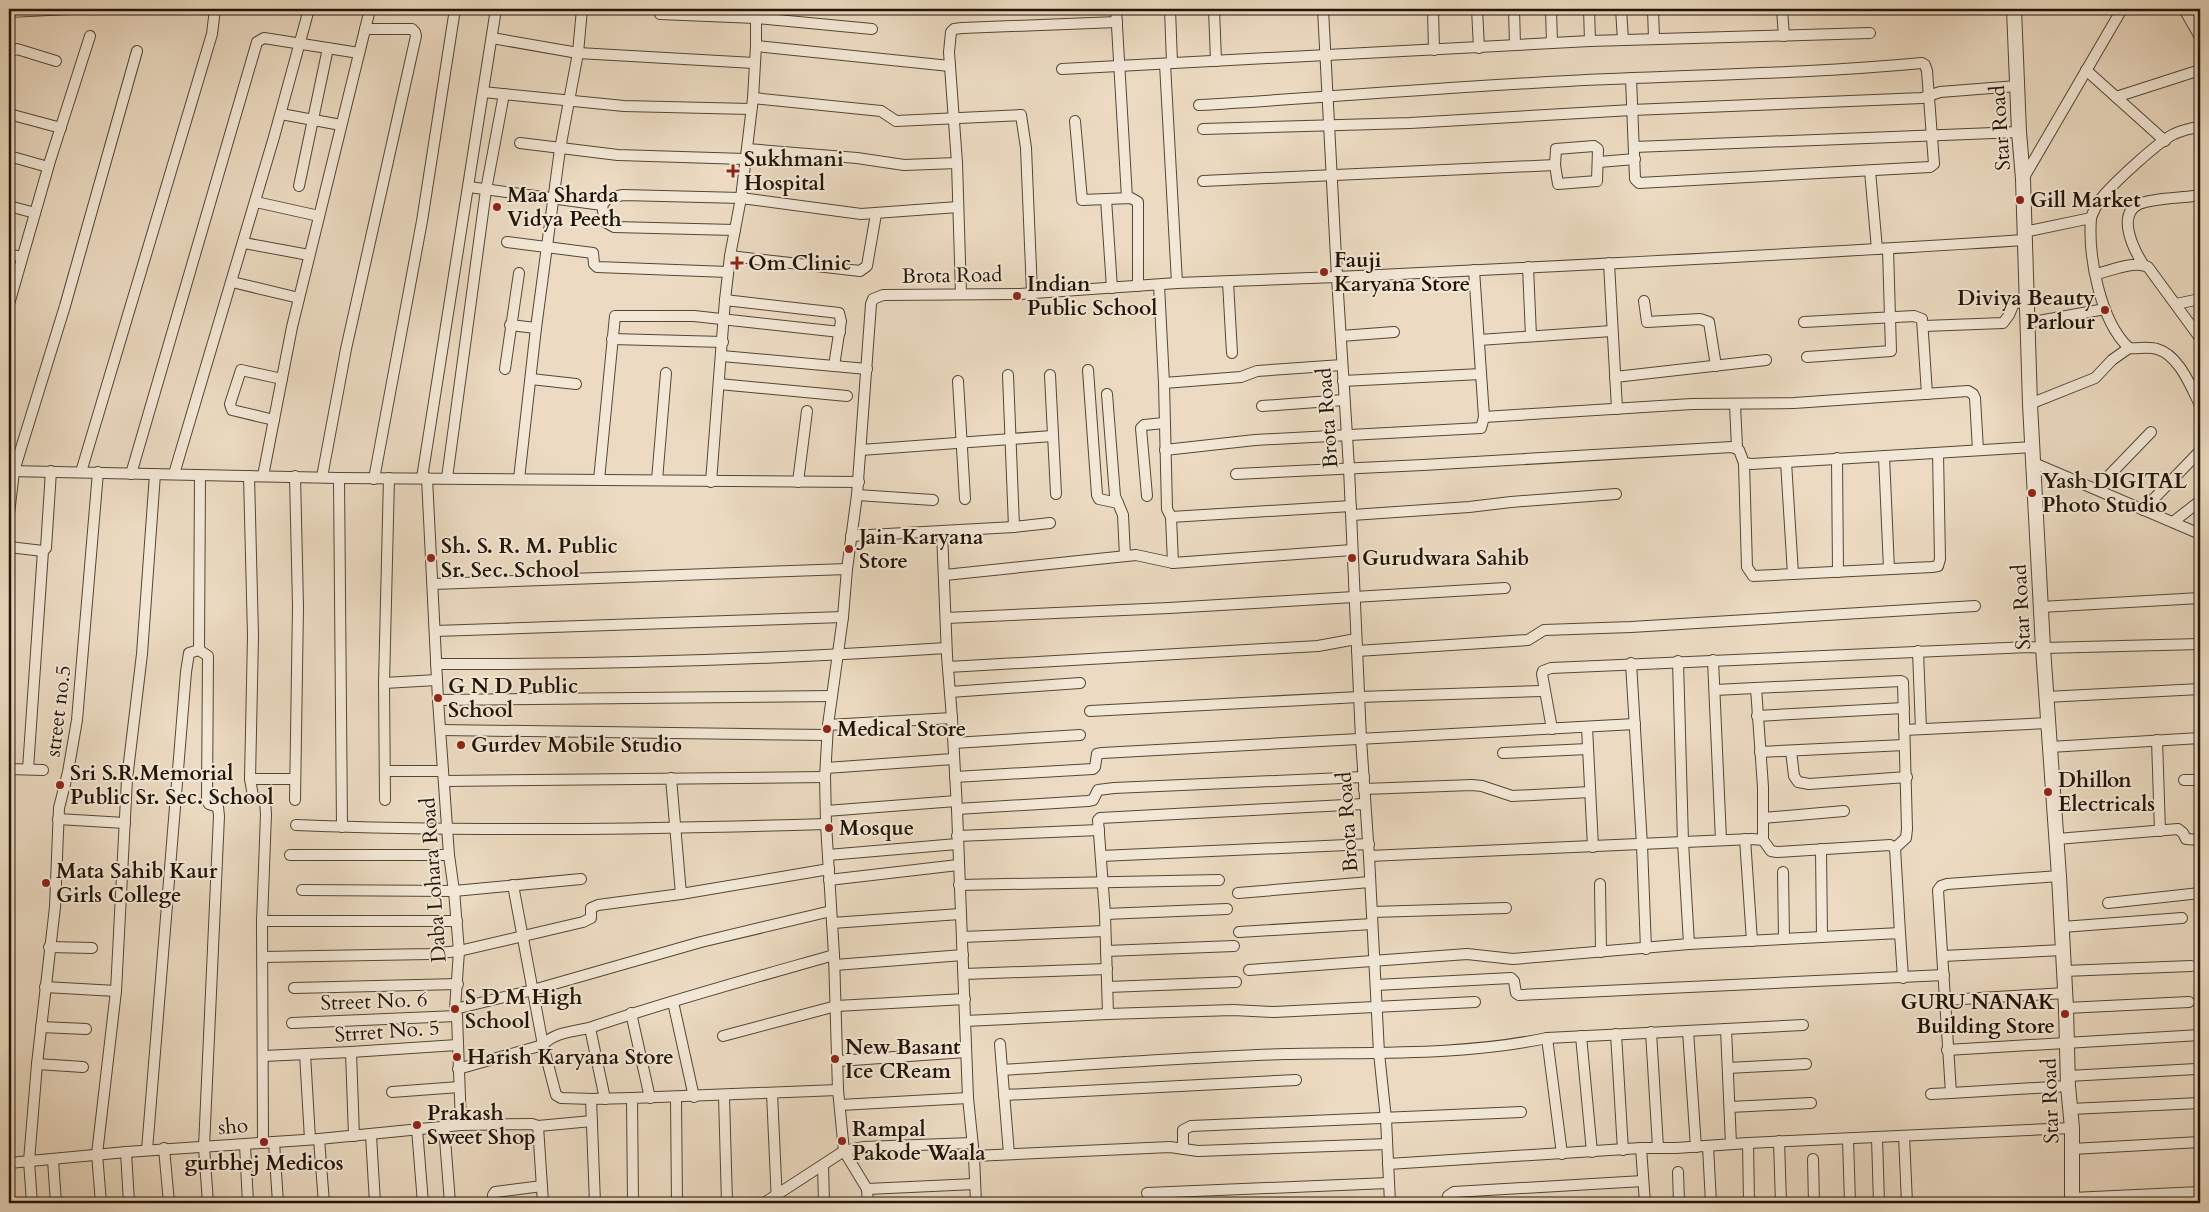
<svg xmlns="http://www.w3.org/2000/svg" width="2209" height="1212" font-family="Cardo,serif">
<rect width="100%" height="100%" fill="#ecdbc2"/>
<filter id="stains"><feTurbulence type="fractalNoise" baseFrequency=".004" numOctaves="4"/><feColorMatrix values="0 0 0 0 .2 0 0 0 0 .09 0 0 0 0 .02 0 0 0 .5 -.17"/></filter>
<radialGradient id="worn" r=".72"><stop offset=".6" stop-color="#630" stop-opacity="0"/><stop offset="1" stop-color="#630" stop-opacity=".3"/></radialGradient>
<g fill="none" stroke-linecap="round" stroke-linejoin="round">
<defs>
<g id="minor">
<path d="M1116,9L1127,198"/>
<path d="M1170,9L1172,63"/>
<path d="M1214,9L1216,61"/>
<path d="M1323,9L1337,277C1566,266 1795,255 2024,240"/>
<path d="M1433,9L1434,50"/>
<path d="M1477,9L1479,48"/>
<path d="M1514,9L1515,45"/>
<path d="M1551,9L1552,43"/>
<path d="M1589,9L1590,41"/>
<path d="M1621,9L1623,40"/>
<path d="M1653,9L1654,39"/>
<path d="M1782,9L1784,36"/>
<path d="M2184,9L2200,37"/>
<path d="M9,12L69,9"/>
<path d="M660,14L756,18L872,29"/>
<path d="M492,38L578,53L754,63"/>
<path d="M756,46L950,66"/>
<path d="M9,52L17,49L56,61"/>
<path d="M1165,64L1177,283"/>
<path d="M1062,69L1590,41L1870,33"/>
<path d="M2086,70L2165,141"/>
<path d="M483,92L624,106L751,109"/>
<path d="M2116,97L2200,70"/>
<path d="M753,98L881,111L896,121L1021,115L1026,148L1032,293"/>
<path d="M1199,105C1322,98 1445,87 1568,81C1686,75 1804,74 1922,63L1925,65L1927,71L1934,164L1930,167L1639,183L1635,179L1631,78"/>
<path d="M9,114L61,128"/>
<path d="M281,114L341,125"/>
<path d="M1075,121L1082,200L1131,198L1138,202V286"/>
<path d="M1203,129L1410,123L1632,110L1922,98L1940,92L2017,86"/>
<path d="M520,143L618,155L745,159"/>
<path d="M1594,146L1598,149L1597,181L1558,184L1555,165L1556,149Z"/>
<path d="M1634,147L2019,132"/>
<path d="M747,149L857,158L904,165L957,163"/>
<path d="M9,156L48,167"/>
<path d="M1599,162L1635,159"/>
<path d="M1870,171L1877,249"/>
<path d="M2023,179L2122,9"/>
<path d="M1203,181L1555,165"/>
<path d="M299,186L328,48"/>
<path d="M469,187L602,205L605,222L614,227L735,230"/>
<path d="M1106,199L1112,288"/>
<path d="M256,202L319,216"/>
<path d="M602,205L608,198L623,195L741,198L861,214L958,207"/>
<path d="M9,206L35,213"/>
<path d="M2091,218C2094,209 2098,202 2104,195C2117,180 2158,142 2174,134C2183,130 2191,128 2200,127"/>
<path d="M2024,232L2091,218C2088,256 2100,321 2129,348C2138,349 2148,346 2157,349C2179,355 2191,387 2200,405"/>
<path d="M507,242L593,253L594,264L597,267L728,272"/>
<path d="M244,243L309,255"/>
<path d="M9,254L22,257"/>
<path d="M730,256L860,271L867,266L876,214"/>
<path d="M1609,263L1617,409"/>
<path d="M2143,264C2134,250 2116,215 2139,204C2153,198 2179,198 2194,196"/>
<path d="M1528,267L1531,336"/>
<path d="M2096,274C2111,271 2134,260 2148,267L2200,338"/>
<path d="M232,282L299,298"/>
<path d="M1228,282L1232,353"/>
<path d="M1159,285L1164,383L1167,509L1171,517L1351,506"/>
<path d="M961,294L957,163L949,52L951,32L954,29L962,28L1117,22"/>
<path d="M725,300L839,313L841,321L834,366"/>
<path d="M1644,301L1647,322L1700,319L1709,322L1716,366"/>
<path d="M9,304L50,161L90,36"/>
<path d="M2176,304L2200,299"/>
<path d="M1804,322L1914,316L1922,319L1927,394"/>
<path d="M2027,323L2105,309"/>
<path d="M510,325L536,328"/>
<path d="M1924,326L2003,323L2009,315L2014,303L2026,302"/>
<path d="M1341,336L1394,332"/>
<path d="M612,339L723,342"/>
<path d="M1479,340L1612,331"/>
<path d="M722,356L867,369"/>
<path d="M1807,357L1891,351L1888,249"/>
<path d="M505,369L519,273"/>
<path d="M1088,370L1097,495L1099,499L1118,503"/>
<path d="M1008,375L1014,527"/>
<path d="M1050,375L1056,494"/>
<path d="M1615,377L1766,360"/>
<path d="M531,379L576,384"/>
<path d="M958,381L965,499"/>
<path d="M1343,381L1481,374"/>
<path d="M1164,383L1241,377L1257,371L1342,365"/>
<path d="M719,384L847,396"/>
<path d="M1107,394L1115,496L1123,515L1125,556"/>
<path d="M2030,404L2095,378L2112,360L2129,348"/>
<path d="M1735,405L1737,447"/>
<path d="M1262,406L1344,400"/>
<path d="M1484,417L1692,404L1794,403L1968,391L1973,394L1975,398L1978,450"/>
<path d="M274,420L232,410L230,404L241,370L282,379"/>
<path d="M861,450L1052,436"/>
<path d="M1165,450L1255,440L1481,428L1484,417L1474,270"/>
<path d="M1884,456L1889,569"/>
<path d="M1837,458L1838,572"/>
<path d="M1786,462L1793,574"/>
<path d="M1744,463L1747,567L1753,576L1932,567L1938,566L1940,559L1938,453"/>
<path d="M2034,463L2200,534"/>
<path d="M9,471L339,478L859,482"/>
<path d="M81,472L212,34L215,9"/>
<path d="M131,474L257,42L264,38L359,53"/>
<path d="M174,474L274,137L309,9"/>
<path d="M1236,474L1423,465L1732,447L1739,450L1744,463L1752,464L2033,447"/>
<path d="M249,476L253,636L250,779L253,796L265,801L266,814L262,921L263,1142"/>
<path d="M263,476L292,327L370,9"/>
<path d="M322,477L346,349L416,36L415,32L412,29H365"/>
<path d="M339,478L342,827"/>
<path d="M422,478L496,9"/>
<path d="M427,478L438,700L449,855L454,891L459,951L455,1009L457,1016L461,1125L532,1124L538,1126L543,1203"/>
<path d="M447,478L486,190L504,94"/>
<path d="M374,479L422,221L455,9"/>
<path d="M519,479L536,328L560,149L578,53L582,9"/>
<path d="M599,480L615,316H694L840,332"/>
<path d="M657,480L666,373"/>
<path d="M711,482L725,300L730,256L741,198L753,98L756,46V9"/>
<path d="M798,482L807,411"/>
<path d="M2096,489L2151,432"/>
<path d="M857,495L933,500"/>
<path d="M1147,496L1141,428L1144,425L1164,423"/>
<path d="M2143,510L2200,451"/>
<path d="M9,514L14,471L65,306L137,51"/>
<path d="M1352,515L1469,507L1511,502L1616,494"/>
<path d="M1171,517L1173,563"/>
<path d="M2173,522L2200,501"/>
<path d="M942,532L947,656L952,718L957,809L968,1098L974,1156L976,1203"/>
<path d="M851,536L1014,527L1050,523"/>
<path d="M9,547L43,551"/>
<path d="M945,575L1136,555L1173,563L1352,550"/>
<path d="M433,584L847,569"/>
<path d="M2041,607L2200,598"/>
<path d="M946,618L1169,608L1505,588"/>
<path d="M435,631L843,617"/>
<path d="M199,650L208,656L207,801L209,804L218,807L219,816L204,1147L208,1203"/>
<path d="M1357,651L1528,640L1544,630L1631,627L1975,606"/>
<path d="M1918,651L1921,729"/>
<path d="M1713,660L1721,840"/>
<path d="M1678,661L1683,842L1689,944"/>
<path d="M1631,663L1642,845L1646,949"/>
<path d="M436,664C606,665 777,659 946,648"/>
<path d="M948,667L1318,646L1356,639"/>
<path d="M384,683L437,680"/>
<path d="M1756,688L1763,787V840L1771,851L1777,852L1890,845L1895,848L1900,933"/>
<path d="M1715,690L1901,681L1903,682L1907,829L1906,838L1895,848"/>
<path d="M950,692L1080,683"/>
<path d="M2046,697L2200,689"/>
<path d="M438,700L831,696"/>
<path d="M1090,711L1359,697L1543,691"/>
<path d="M1757,716L1904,708"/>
<path d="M828,725L952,718"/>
<path d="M1587,727L1593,847"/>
<path d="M1552,729L1542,674L1543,671L1551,668L2029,647L2043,648L2200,644"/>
<path d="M441,730L827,735"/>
<path d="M1904,730L2048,723"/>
<path d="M2157,740L2160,831"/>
<path d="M954,743L1080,735"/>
<path d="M2050,747L2200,738"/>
<path d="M1791,751L1794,776L1798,782L1809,784L1907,777"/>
<path d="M1760,752L1904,745"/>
<path d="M1503,753L1588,749"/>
<path d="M826,768L953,759"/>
<path d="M9,769L43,770"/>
<path d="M28,769L43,551L46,548L51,471"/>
<path d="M385,771H443"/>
<path d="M955,777L1093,769L1095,767L1097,754L1102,753L1635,724"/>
<path d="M671,778L681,894"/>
<path d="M250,779H295"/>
<path d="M2184,780H2200"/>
<path d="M444,781L825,777"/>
<path d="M1364,789L1472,785L1482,786L1512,796L1590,792"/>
<path d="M295,800L298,606L295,476"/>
<path d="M385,800L384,683L389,478"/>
<path d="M957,809L1088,801L1093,800L1098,790L1114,788L1364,777"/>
<path d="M826,811L956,801"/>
<path d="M1763,818L1844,811"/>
<path d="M58,819L125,823"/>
<path d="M296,825C472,832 649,829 826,824"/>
<path d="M957,836L1099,830"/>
<path d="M1745,839L1752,941"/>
<path d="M2057,839L2178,829L2183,833L2186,839L2200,840"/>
<path d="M1821,849L1822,937"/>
<path d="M290,855H449"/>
<path d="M828,855L957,844"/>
<path d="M1101,856L1369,844"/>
<path d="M1369,856L1752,839L1763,840"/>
<path d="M1783,872L1784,939"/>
<path d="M2059,876L1947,884L1941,886L1938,890L1951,1093L2068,1086"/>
<path d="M829,880L958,865"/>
<path d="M1600,884L1601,952"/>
<path d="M513,885L543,1045L556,1095L561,1098L593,1099"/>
<path d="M959,885L1219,880"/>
<path d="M302,890L454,891L581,879"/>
<path d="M1238,893L1370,882"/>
<path d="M2108,903L2200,893"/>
<path d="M1372,912L1506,908"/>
<path d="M1105,914L1227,909"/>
<path d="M262,921H457"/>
<path d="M832,923L960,914"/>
<path d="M2062,927L2182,918"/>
<path d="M1239,932L1372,924"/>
<path d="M962,937L1105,931"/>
<path d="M49,947L92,948"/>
<path d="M1106,951L1234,946"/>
<path d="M1943,956L2063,950"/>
<path d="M263,957L429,954L459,951L583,922L591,918V908L598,905L681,894L829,869"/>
<path d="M835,965L963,955"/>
<path d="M1249,970L1467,954L1513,959L1689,944L1900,933L1903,978"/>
<path d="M2064,971L2191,966"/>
<path d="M964,974L1107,969"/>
<path d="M1376,985L1511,978L1514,981L1516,993L1519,995L1944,975"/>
<path d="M45,987L116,991"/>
<path d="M1108,987L1236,982"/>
<path d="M294,988L458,984"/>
<path d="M1946,1000L2065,993"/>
<path d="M673,1002L694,1097"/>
<path d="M2066,1008L2189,1002"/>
<path d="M455,1009L533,990L701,942L831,911"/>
<path d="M631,1013L650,1098"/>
<path d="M1108,1014L1105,914L1098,820L1100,818L1364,804"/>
<path d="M965,1021L1108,1014L1233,1010L1274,1012L1475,1002"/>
<path d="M292,1023L457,1016"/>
<path d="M41,1027L86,1029"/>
<path d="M590,1028L605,1099"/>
<path d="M1726,1029L1731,1144"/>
<path d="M1688,1031L1696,1147"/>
<path d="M1651,1032L1658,1147"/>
<path d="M1616,1034L1623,1150"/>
<path d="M723,1036L836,1006L965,999"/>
<path d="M1581,1036L1592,1152"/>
<path d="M1547,1038L1562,1154"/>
<path d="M1000,1044L1009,1154"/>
<path d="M1947,1050L2200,1035"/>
<path d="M351,1052L354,1136"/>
<path d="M305,1054L310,1139"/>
<path d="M263,1056L351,1052L457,1045"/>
<path d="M838,1061L966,1052"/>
<path d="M37,1064L83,1067"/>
<path d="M1728,1068L1806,1064"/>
<path d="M458,1069L543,1045C555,1031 576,1032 592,1027C672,1000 753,978 834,955"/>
<path d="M1002,1070C1097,1064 1191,1057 1286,1054C1373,1052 1461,1056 1547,1038L1803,1025"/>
<path d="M2068,1076L2196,1069"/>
<path d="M392,1092L459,1087"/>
<path d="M772,1093L777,1203"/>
<path d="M1931,1094L1951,1093"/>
<path d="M1004,1095L1296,1080"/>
<path d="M724,1096L727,1203"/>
<path d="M676,1098L677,1203"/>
<path d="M840,1105L968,1098"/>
<path d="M1730,1107L1811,1103"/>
<path d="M2070,1109L2200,1103"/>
<path d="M444,1126L450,1203"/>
<path d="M538,1126L592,1121"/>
<path d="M417,1129L423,1203"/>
<path d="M371,1135L375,1203"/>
<path d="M1904,1136L1907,1203"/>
<path d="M1877,1138L1879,1203"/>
<path d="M319,1139L324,1203"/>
<path d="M1848,1139L1850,1203"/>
<path d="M1779,1141L1781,1203"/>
<path d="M274,1142L278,1203"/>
<path d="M1748,1143L1749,1203"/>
<path d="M245,1145L248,1203"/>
<path d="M1708,1146L1711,1203"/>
<path d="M164,1148L169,1203"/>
<path d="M1641,1148L1645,1203"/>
<path d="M1183,1149V1130L1191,1126L1521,1112"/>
<path d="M2072,1149L2200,1142"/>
<path d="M147,1150L186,672L189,653L199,650L200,476"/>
<path d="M126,1152L129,1203"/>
<path d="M974,1156L1170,1147L1198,1151L1387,1144"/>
<path d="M1813,1159L1814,1203"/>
<path d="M53,1160L56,1203"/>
<path d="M9,1163L126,1152L319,1139L461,1125"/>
<path d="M1388,1164L1641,1148H1676L1748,1143L2072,1128"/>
<path d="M823,1165L824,1203"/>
<path d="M1678,1172L1679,1203"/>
<path d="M867,1189L975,1184"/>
<path d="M1147,1193L1388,1183"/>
<path d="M2072,1198L2200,1192"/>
<path d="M32,1203L29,1161L37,1064L55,907L59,808L68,772L77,720L98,472"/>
<path d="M101,1203L97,1154L116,991L127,779L142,654L155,474"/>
<path d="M493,1203V1195L495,1192L542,1186"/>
<path d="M595,1203L591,1099L632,1098"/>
<path d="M633,1203L632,1098L838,1090"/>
<path d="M764,1203L844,1151L863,1147L972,1143"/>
<path d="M868,1203L867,1189L844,1151L838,1090L834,955L826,824L825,777L828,725L843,617L847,569L857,495L871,304L873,299L883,295L1020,294L1177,283L1337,277L1349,468L1361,739L1369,856L1379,1053L1386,1119L1390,1203"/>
<path d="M1447,1203L1448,1196L1454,1192L1643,1181"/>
</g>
<path id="tertiary" d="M2014,9L2019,132L2023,179L2030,404L2043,648L2059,876L2066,1008L2068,1086L2072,1128V1203"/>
</defs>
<use href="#minor" stroke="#544636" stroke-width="12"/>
<use href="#tertiary" stroke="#544636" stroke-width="16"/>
<use href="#minor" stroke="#f3e8d7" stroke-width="10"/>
<use href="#tertiary" stroke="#f3e8d7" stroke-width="14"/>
</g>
<g fill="#8f2418" stroke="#f3e8d7" stroke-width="2">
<path d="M730.5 163.5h5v5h5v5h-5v5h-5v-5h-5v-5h5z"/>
<circle cx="2020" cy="200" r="5"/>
<circle cx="497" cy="207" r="5"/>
<path d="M734.5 255.5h5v5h5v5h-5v5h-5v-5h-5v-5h5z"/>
<circle cx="1324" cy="272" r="5"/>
<circle cx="1017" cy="296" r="5"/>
<circle cx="2105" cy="310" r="5"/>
<circle cx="2032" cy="493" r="5"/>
<circle cx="849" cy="549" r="5"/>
<circle cx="431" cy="558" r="5"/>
<circle cx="1352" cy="558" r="5"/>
<circle cx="438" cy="698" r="5"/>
<circle cx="827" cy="729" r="5"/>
<circle cx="461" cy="745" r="5"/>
<circle cx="60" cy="785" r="5"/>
<circle cx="2048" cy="792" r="5"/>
<circle cx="829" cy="828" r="5"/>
<circle cx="46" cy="883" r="5"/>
<circle cx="455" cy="1009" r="5"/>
<circle cx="2065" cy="1014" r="5"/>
<circle cx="457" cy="1057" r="5"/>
<circle cx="835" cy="1059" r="5"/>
<circle cx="417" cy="1125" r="5"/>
<circle cx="842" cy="1141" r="5"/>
<circle cx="264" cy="1142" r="5"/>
</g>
<g text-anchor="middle" stroke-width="4" stroke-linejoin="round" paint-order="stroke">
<g font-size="21" fill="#211408" stroke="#f3e8d7">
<text transform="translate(2000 128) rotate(-94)" y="7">Star Road</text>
<text transform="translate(952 275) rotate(-1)" y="7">Brota Road</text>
<text transform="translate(1327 418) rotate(-94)" y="7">Brota Road</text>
<text transform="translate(2021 607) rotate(-93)" y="7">Star Road</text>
<text transform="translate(58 711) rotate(-83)" y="7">street no.5</text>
<text transform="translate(1347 822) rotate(-94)" y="7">Brota Road</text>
<text transform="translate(433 880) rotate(-94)" y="7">Daba Lohara Road</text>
<text transform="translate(374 1001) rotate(-2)" y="7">Street No. 6</text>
<text transform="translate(387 1031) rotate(-4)" y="7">Strret No. 5</text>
<text transform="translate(2050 1101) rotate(-92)" y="7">Star Road</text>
<text transform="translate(233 1126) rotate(-5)" y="7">sho</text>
</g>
<g font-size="21" font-weight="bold" fill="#211408" stroke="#f3e8d7" text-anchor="start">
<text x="744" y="166">Sukhmani<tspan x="744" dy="24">Hospital</tspan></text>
<text x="507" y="202">Maa Sharda<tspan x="507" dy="24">Vidya Peeth</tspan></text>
<text x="2030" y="207">Gill Market</text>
<text x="1334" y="267">Fauji<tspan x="1334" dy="24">Karyana Store</tspan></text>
<text x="748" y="270">Om Clinic</text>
<text x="1027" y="291">Indian<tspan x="1027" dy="24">Public School</tspan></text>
<text x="2095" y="305" text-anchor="end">Diviya Beauty<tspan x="2095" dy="24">Parlour</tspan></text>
<text x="2042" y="488">Yash DIGITAL<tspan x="2042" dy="24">Photo Studio</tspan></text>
<text x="859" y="544">Jain Karyana<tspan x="859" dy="24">Store</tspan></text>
<text x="441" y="553">Sh. S. R. M. Public<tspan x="441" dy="24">Sr. Sec. School</tspan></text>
<text x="1362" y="565">Gurudwara Sahib</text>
<text x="448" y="693">G N D Public<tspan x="448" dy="24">School</tspan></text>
<text x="837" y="736">Medical Store</text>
<text x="471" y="752">Gurdev Mobile Studio</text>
<text x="70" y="780">Sri S.R.Memorial<tspan x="70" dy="24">Public Sr. Sec. School</tspan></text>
<text x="2058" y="787">Dhillon<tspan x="2058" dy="24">Electricals</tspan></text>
<text x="839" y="835">Mosque</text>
<text x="56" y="878">Mata Sahib Kaur<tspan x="56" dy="24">Girls College</tspan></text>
<text x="465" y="1004">S D M High<tspan x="465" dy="24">School</tspan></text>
<text x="2055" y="1009" text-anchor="end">GURU NANAK<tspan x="2055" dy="24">Building Store</tspan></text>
<text x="845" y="1054">New Basant<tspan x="845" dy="24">Ice CReam</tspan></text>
<text x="467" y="1064">Harish Karyana Store</text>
<text x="427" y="1120">Prakash<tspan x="427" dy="24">Sweet Shop</tspan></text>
<text x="852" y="1136">Rampal<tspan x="852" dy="24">Pakode Waala</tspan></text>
<text x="264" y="1170" text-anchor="middle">gurbhej Medicos</text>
</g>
</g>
<rect width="2209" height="1212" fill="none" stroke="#ecdbc2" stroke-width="30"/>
<rect x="10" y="10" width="2189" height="1192" fill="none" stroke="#211408" stroke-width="2.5"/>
<rect x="15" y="15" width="2179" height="1182" fill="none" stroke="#211408"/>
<rect width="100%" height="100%" filter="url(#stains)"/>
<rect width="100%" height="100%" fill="url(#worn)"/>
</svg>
